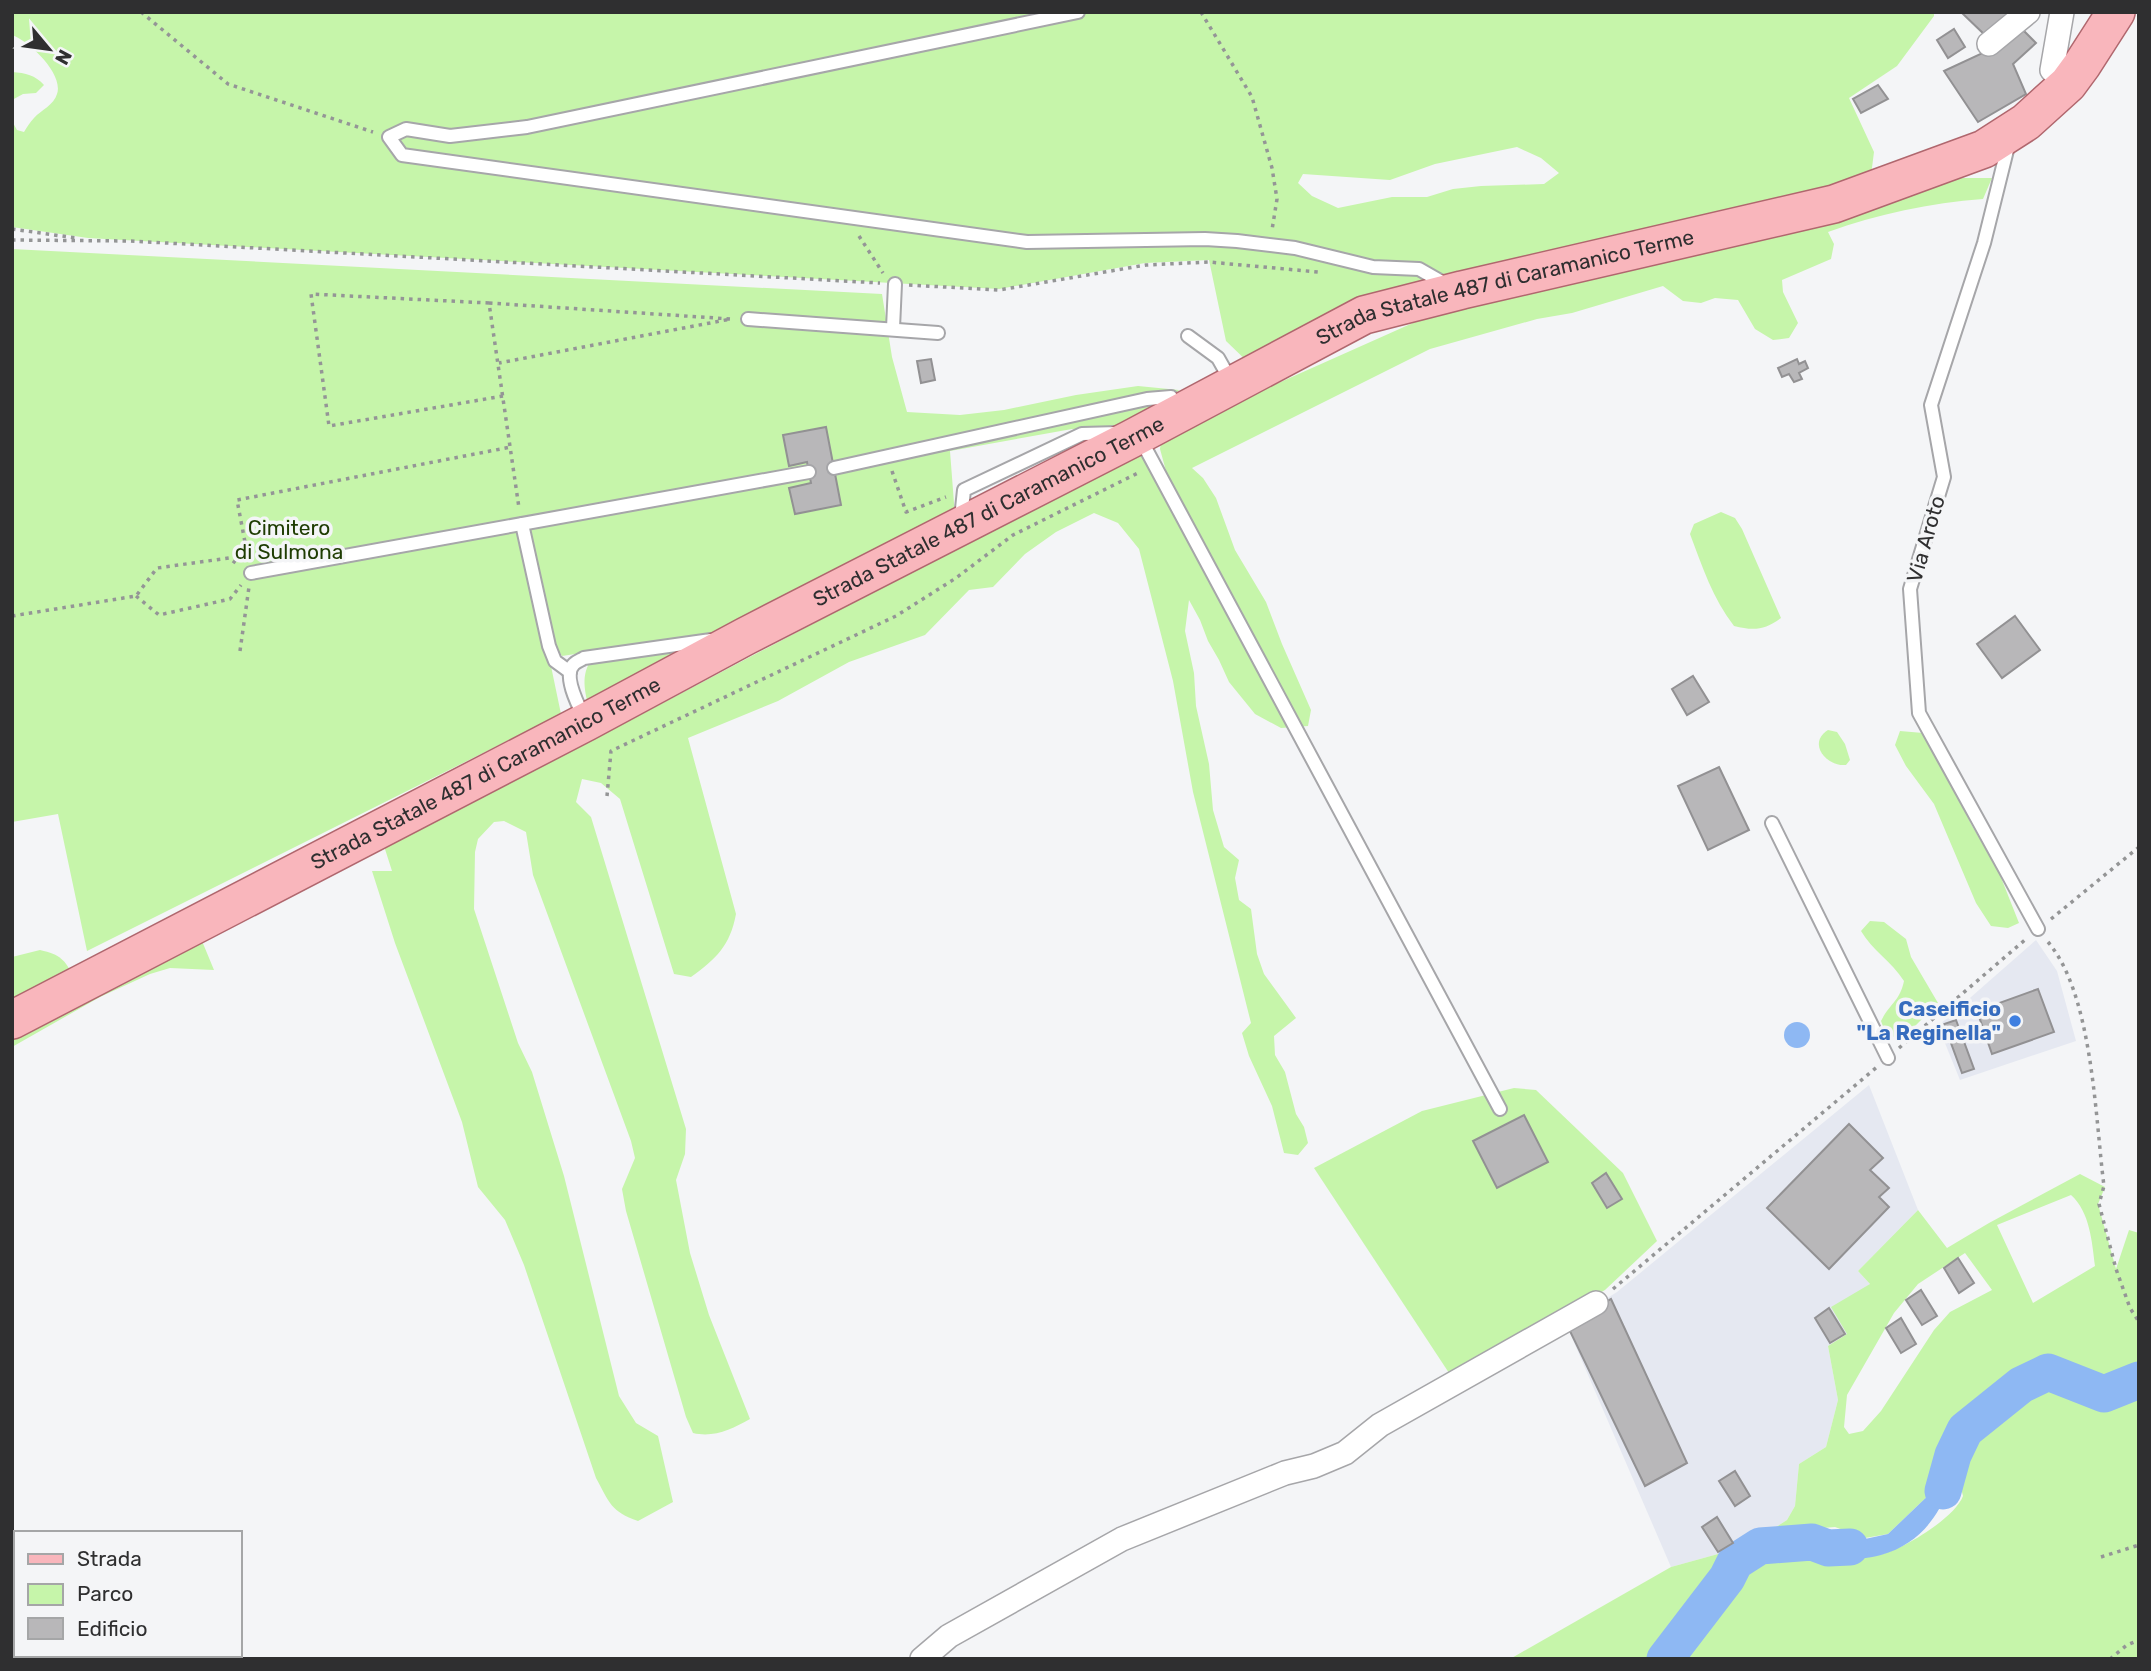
<svg xmlns="http://www.w3.org/2000/svg" width="2151" height="1671" font-family="Rubik,sans-serif">
<rect width="100%" height="100%" fill="#f4f5f7"/>
<g fill="#e5e8f1">
<path d="M2036,940L2057,971L2076,1041L1960,1080L1938,1026Z"/>
<path d="M1869,1085L1918,1210L1858,1271L1870,1284L1847,1334L1828,1346L1838,1400L1826,1447L1799,1464L1795,1506L1787,1520L1776,1527L1761,1530L1718,1554L1671,1567L1566,1324L1617,1292Z"/>
</g>
<g fill="#c6f5aa" fill-rule="evenodd">
<path d="M12,12H1934V16L1897,66L1849,98L1874,152L1869,191L1462,290L1254,368L1226,341L1209,260L1145,263L999,289L88,238L12,227V121L17,130L24,132C27,127 30,122 34,118C41,110 54,105 57,94C64,74 29,41 12,35ZM1517,147L1541,158L1559,173L1544,184L1481,186L1453,189L1427,197H1392L1338,208L1312,196L1298,183L1303,174L1390,180L1435,164Z"/>
<path d="M12,72C26,73 35,75 44,85L36,93L23,94L12,100Z"/>
<path d="M1953,178H1992L1983,199C1930,203 1878,214 1828,232L1834,244L1831,259L1782,280L1783,292L1798,323L1789,338L1773,340L1755,329L1738,300L1715,298L1701,303L1683,301L1663,286L1572,313L1537,319L1430,349L1192,468L1203,478L1216,498L1235,550L1266,602L1282,644L1311,710L1308,726L1281,728L1255,714L1229,682L1219,660L1208,641L1200,620L1189,600L1185,631L1194,673L1196,706L1209,764L1213,810L1224,847L1239,860L1235,878L1239,900L1251,909L1257,954L1264,974L1296,1018L1274,1036L1275,1055L1285,1072L1296,1114L1304,1127L1308,1143L1298,1155L1284,1153L1272,1106L1249,1056L1242,1033L1251,1023L1193,792L1173,681L1139,549L1118,523L1094,513L1056,532L1025,554L993,587L969,590L925,635L849,662L778,701L688,738L736,914C730,946 716,959 691,977L674,974L620,799L601,783L582,779L576,802L591,817L686,1129L685,1154L676,1180L690,1253L709,1315L750,1419C732,1429 714,1438 693,1433L686,1417L626,1211L622,1189L635,1158L631,1141L533,875L526,832L504,821L494,822L478,839L475,852L474,909L518,1043L532,1072L564,1176L619,1396L636,1423L658,1436L673,1502L638,1521C611,1512 609,1502 596,1478L524,1265L505,1220L478,1187L462,1122L395,943L372,871H392L384,846L591,741L1140,451L1152,476L1166,471L1160,449L1161,441L1265,389L1433,314Z"/>
<path d="M12,249L882,294L892,357L907,412L960,415L1004,410L1076,395L1138,386L1179,390L1164,410L1131,429H1072L950,451L955,516L747,628L562,656L554,645L547,647L561,714L87,951L58,814L12,822Z"/>
<path d="M1721,512L1735,518L1742,529L1781,618C1765,630 1754,631 1734,626C1713,599 1702,566 1690,534L1694,524Z"/>
<path d="M711,646L590,713C586,695 580,678 590,662Z"/>
<path d="M1828,730L1837,732L1845,744L1850,760L1846,765C1826,767 1807,743 1828,730Z"/>
<path d="M1900,731L1923,733L1935,748L1971,824L1998,870L2019,923L2008,928L1991,926L1976,903L1934,804L1906,766L1895,745Z"/>
<path d="M1870,921L1884,922L1906,939L1911,957L1938,1003L1911,1030L1897,1038L1886,1034L1881,1021C1890,1003 1900,1001 1904,981C1892,962 1872,950 1861,931Z"/>
<path d="M202,941L214,970L170,968L150,974L100,997L12,1047V1037Z"/>
<path d="M40,950C61,955 64,959 74,977L12,1007V957Z"/>
<path d="M1514,1088L1536,1090L1623,1173L1657,1241L1605,1290L1451,1376L1314,1168L1422,1111Z"/>
<path d="M2080,1174L2105,1187L2098,1204L2116,1269L2129,1230L2139,1233V1659H1510L1671,1567L1718,1554L1761,1530L1776,1527L1787,1520L1795,1506L1799,1464L1826,1447L1838,1400L1828,1346L1847,1334L1831,1307L1870,1284L1858,1271L1918,1210L1947,1248L1989,1223ZM2071,1195C2090,1212 2092,1242 2095,1266L2033,1303L1997,1225ZM1965,1253L1992,1290L1950,1312L1934,1330L1881,1411L1863,1431L1849,1434L1844,1427L1847,1395L1894,1313L1918,1284ZM1942,1457L1955,1474L1952,1485L1962,1492L1963,1496C1955,1518 1901,1551 1878,1555C1856,1559 1833,1559 1811,1559L1801,1549L1803,1536L1810,1529L1835,1527L1865,1538L1888,1534L1935,1489Z"/>
</g>
<g fill="#8eb8f3">
<circle cx="1797" cy="1035" r="13"/>
<path d="M1952,1444H1962C1951,1493 1934,1540 1881,1555C1859,1561 1833,1559 1811,1559L1801,1549L1802,1541L1807,1537L1842,1544L1888,1534L1935,1489L1942,1457Z"/>
</g>
<g fill="none" stroke-linecap="round" stroke-linejoin="round">
<g stroke="#8eb8f3" stroke-width="37">
<path d="M1943,1491L1953,1455L1965,1430L2021,1385L2048,1372L2104,1394L2139,1380"/>
<path d="M1665,1659L1727,1578L1735,1562L1760,1546L1812,1542L1828,1548L1850,1547"/>
</g>
</g>
<g fill="#b8b7b9" stroke="#929193" stroke-width="2">
<path d="M1961,12H2012L1987,37Z"/>
<path d="M2019,26L2036,43L2013,64L2026,94L1978,122L1944,71L1985,52Z"/>
<path d="M1954,29L1965,47L1948,58L1937,40Z"/>
<path d="M1878,85L1888,99L1861,113L1853,99Z"/>
<path d="M931,359L935,380L921,383L917,361Z"/>
<path d="M1797,359L1799,364L1805,361L1808,368L1799,373L1802,379L1794,382L1789,374L1782,377L1778,368Z"/>
<path d="M826,427L841,505L795,514L789,488L811,483L807,462L789,466L783,435Z"/>
<path d="M2015,616L2040,650L2002,678L1977,644Z"/>
<path d="M1693,676L1709,702L1687,715L1672,689Z"/>
<path d="M1719,767L1749,830L1708,850L1678,786Z"/>
<path d="M2038,989L2054,1032L1992,1054L1977,1011Z"/>
<path d="M1956,1020L1974,1069L1962,1073L1944,1024Z"/>
<path d="M1524,1115L1548,1162L1497,1188L1473,1141Z"/>
<path d="M1849,1124L1883,1158L1870,1170L1889,1188L1879,1197L1889,1207L1829,1269L1767,1208Z"/>
<path d="M1606,1173L1622,1199L1607,1208L1592,1183Z"/>
<path d="M1958,1258L1974,1283L1959,1293L1944,1268Z"/>
<path d="M1921,1290L1937,1316L1922,1325L1906,1300Z"/>
<path d="M1611,1299L1687,1463L1645,1486L1567,1325Z"/>
<path d="M1829,1308L1845,1334L1830,1343L1815,1318Z"/>
<path d="M1901,1318L1916,1344L1901,1353L1886,1328Z"/>
<path d="M1735,1471L1750,1496L1735,1506L1719,1481Z"/>
<path d="M1717,1517L1733,1543L1718,1552L1702,1527Z"/>
</g>
<g fill="none" stroke-linecap="round" stroke-linejoin="round">
<defs>
<g id="lane">
<path d="M1078,12L527,127L450,136L406,129L389,137L402,155L1027,242L1205,239L1237,241L1295,248L1373,267L1419,269L1447,285"/>
<path d="M2009,142L1984,243L1931,405L1944,477L1910,589L1919,713L2038,929"/>
<path d="M748,319L938,333"/>
<path d="M893,328L895,284"/>
<path d="M1188,336L1218,358L1231,381"/>
<path d="M1140,438L1500,1109"/>
<path d="M834,468L1147,399L1171,397L1179,408"/>
<path d="M961,518L964,490L1082,434L1118,433"/>
<path d="M522,524L549,646L555,661L570,672"/>
<path d="M251,573L809,472"/>
<path d="M585,719C579,707 562,675 574,664C577,661 581,660 584,658L711,640"/>
<path d="M1772,823L1888,1058"/>
</g>
<g id="street">
<path d="M2062,12L2052,70L2068,84"/>
<path d="M1989,44L2028,12"/>
<path d="M922,1659L949,1636L1122,1539L1285,1473L1314,1466L1345,1453L1380,1425L1596,1303"/>
</g>
<g id="primary">
<path id="s1" d="M12,1020L586,722L746,636L1131,439L1364,315L1462,290L1834,204L1984,149L2026,122L2068,84L2082,65L2116,12"/>
</g>
</defs>
<use href="#lane" stroke="#a6a6a9" stroke-width="16"/>
<use href="#street" stroke="#a6a6a9" stroke-width="26"/>
<use href="#primary" stroke="#b0676e" stroke-width="40"/>
<g stroke="#949596" stroke-width="3.5" stroke-dasharray="3.5 5" stroke-linecap="butt">
<path d="M141,12L228,84L373,132"/>
<path d="M1201,12L1252,97L1272,168L1277,199L1272,230"/>
<path d="M12,229L76,238"/>
<path d="M859,236L883,273"/>
<path d="M12,240L131,241L880,283"/>
<path d="M909,285L999,290L1146,265L1209,262L1318,272"/>
<path d="M489,303L731,319L499,363"/>
<path d="M503,396L329,426L311,294L489,303L519,508"/>
<path d="M892,471L906,512L946,497"/>
<path d="M248,558L237,500L511,447"/>
<path d="M136,596L159,615L230,599L241,585"/>
<path d="M12,616L136,596L157,568L229,558L237,564"/>
<path d="M240,651L249,587"/>
<path d="M607,796L611,751L896,616L956,578L1013,535L1140,472"/>
<path d="M2051,919L2139,847"/>
<path d="M2048,942C2093,995 2095,1117 2104,1186L2099,1204L2116,1269L2130,1308L2139,1322"/>
<path d="M1899,1048L2026,939"/>
<path d="M1613,1289L1877,1067"/>
<path d="M2101,1557L2139,1545"/>
<path d="M2110,1659L2127,1645L2139,1640"/>
</g>
<use href="#lane" stroke="#fff" stroke-width="12"/>
<use href="#street" stroke="#fff" stroke-width="23"/>
<use href="#primary" stroke="#f9b6bc" stroke-width="37"/>
</g>
<circle fill="#3f7fe0" stroke="#f4f5f7" stroke-width="2.5" cx="2015" cy="1021" r="7"/>
<g text-anchor="middle" stroke-width="7" stroke-linejoin="round" paint-order="stroke">
<g font-size="21" fill="#2f2f30" stroke="#f4f5f7">
<text dy="7" stroke="none"><textPath href="#s1" startOffset="1668">Strada Statale 487 di Caramanico Terme</textPath></text>
<text dy="7" stroke="none"><textPath href="#s1" startOffset="1101">Strada Statale 487 di Caramanico Terme</textPath></text>
<text transform="translate(1926 539) rotate(-74)" y="7">Via Aroto</text>
<text dy="7" stroke="none"><textPath href="#s1" startOffset="534">Strada Statale 487 di Caramanico Terme</textPath></text>
</g>
<g font-size="21" fill="#1e3c02" stroke="#f4f5f7">
<text x="289" y="535">Cimitero<tspan x="289" dy="24">di Sulmona</tspan></text>
</g>
<g font-size="21" font-weight="bold" fill="#366cbe" stroke="#f4f5f7" text-anchor="end">
<text x="2001" y="1016">Caseificio<tspan x="2001" dy="24">"La Reginella"</tspan></text>
</g>
</g>
<rect width="2151" height="1671" fill="none" stroke="#2f2f30" stroke-width="28"/>
<rect x="14" y="1531" width="228" height="126" fill="#f4f5f7" stroke="#a5a6a7" stroke-width="2"/>
<rect x="28" y="1554" width="35" height="10" fill="#f9b6bc" stroke="#a5a6a7" stroke-width="2"/>
<text x="77" y="1566" font-size="21" fill="#2f2f30">Strada</text>
<rect x="28" y="1584" width="35" height="21" fill="#c6f5aa" stroke="#a5a6a7" stroke-width="2"/>
<text x="77" y="1601" font-size="21" fill="#2f2f30">Parco</text>
<rect x="28" y="1618" width="35" height="21" fill="#b8b7b9" stroke="#a5a6a7" stroke-width="2"/>
<text x="77" y="1636" font-size="21" fill="#2f2f30">Edificio</text>
<g transform="translate(49 49) rotate(119)" stroke="#f4f5f7" stroke-width="5" paint-order="stroke">
<path d="M0-5L12 26L0 18L-12 26Z" fill="#2f2f30"/>
<text y="-10" font-size="19" font-weight="bold" text-anchor="middle" fill="#2f2f30">N</text>
</g>
</svg>
